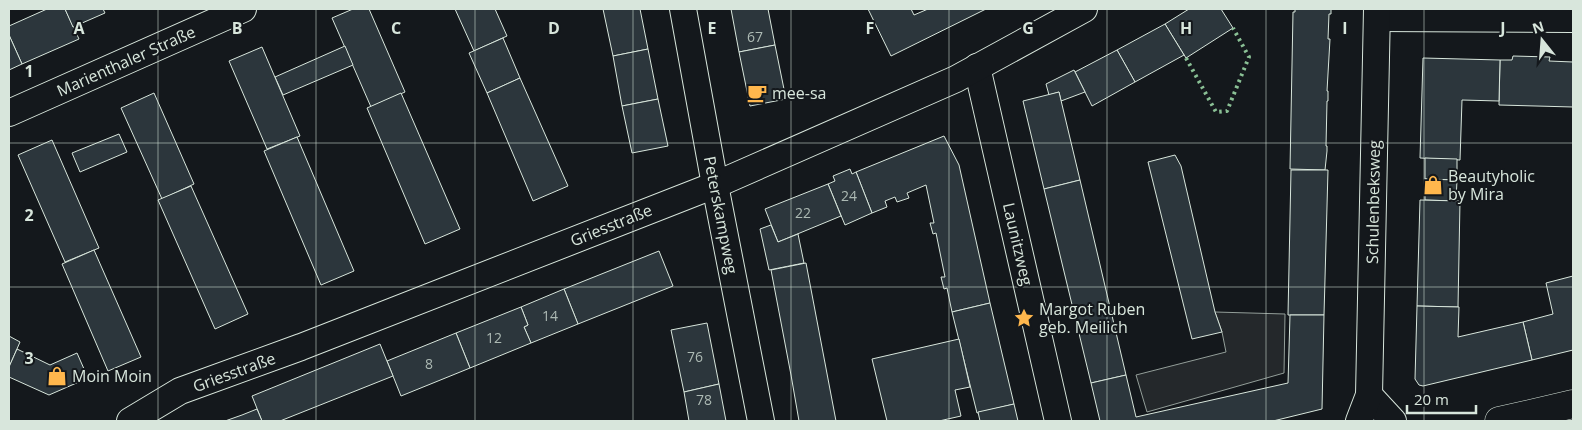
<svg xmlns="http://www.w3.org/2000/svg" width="1582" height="430" font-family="'Open Sans',sans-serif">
<rect width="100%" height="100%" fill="#14181c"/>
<path fill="#24282b" stroke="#939e99" d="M1215,312L1285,314L1284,373L1147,412L1136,375L1226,352L1222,332Z"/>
<g fill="#2c363c" stroke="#d8e6dc">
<path d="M47,9H65L79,39L22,64L9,35V26Z"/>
<path d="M65,9H103L105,13L73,27Z"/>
<path d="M353,9H369L405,92L371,107L332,18Z"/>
<path d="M455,9H495L507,36L474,51Z"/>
<path d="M603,9H640L648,49L613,56Z"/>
<path d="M731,9H768L775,45L739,52Z"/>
<path d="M868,9H911L914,15L928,9H986L891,56Z"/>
<path d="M1189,9H1221L1233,28L1186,58L1165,24Z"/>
<path d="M1295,9H1331V14H1329L1328,39H1330L1327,91H1328V101H1327L1326,146H1327V151L1325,170L1290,169L1293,12H1295Z"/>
<path d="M1165,24L1184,55L1135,82L1117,50Z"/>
<path d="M9,35L22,64L9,70Z"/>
<path d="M503,38L520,78L487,93L469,53Z"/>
<path d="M775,45L786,99L750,106L739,52Z"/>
<path d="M345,46L353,65L283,95L275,77Z"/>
<path d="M262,47L300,136L267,149L229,61Z"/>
<path d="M648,49L658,99L622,106L613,56Z"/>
<path d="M1117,50L1135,82L1092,106L1075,72Z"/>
<path d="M1513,56L1550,57L1549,61L1573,62V107L1499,105L1500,60H1512Z"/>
<path d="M1423,58L1500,60L1499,101L1462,100L1460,160L1420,158Z"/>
<path d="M1074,70L1085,92L1061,101L1059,92L1049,95L1046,84Z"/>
<path d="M520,78L568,186L533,201L487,93Z"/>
<path d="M1059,92L1080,180L1044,189L1023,101Z"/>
<path d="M154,93L194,184L162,199L121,108Z"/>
<path d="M401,93L460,229L425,244L367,108Z"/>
<path d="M658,99L668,146L632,153L622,106Z"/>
<path d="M119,134L127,152L80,172L72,153Z"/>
<path d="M944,136L959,165L990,303L952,312L947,288L944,289L941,277H945L936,233L933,234L930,223H934L926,185L907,193L909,198L897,202L895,197L885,201L887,207L872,213L856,172Z"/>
<path d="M297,137L354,271L321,285L264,151Z"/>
<path d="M52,140L99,248L65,262L18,155Z"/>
<path d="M1175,155L1181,166L1215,312L1222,332L1192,339L1148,162Z"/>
<path d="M1425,158L1457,159V180L1425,179Z"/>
<path d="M850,169L852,174L856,172L872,213L845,225L828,184L835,181L833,176Z"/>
<path d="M1291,170H1328L1324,315H1288Z"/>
<path d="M1425,179L1457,180L1456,201L1425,200Z"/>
<path d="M1080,180L1126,375L1091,383L1044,189Z"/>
<path d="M828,184L841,216L778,242L765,209Z"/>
<path d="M191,186L248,314L215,329L158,200Z"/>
<path d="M1420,200L1460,201L1458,307L1417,306Z"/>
<path d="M771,225L778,242L798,234L804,263L769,270L760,229Z"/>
<path d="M94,250L141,357L108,371L62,264Z"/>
<path d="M659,251L673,286L578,324L564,289Z"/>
<path d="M806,263L836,421H799L791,375L771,270Z"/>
<path d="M1573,276V350L1532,360L1523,322L1553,314L1546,283Z"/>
<path d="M564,289L578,324L531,343L524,327L528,325L521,307Z"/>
<path d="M990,303L1014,404L977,413L952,312Z"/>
<path d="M1417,306L1459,307L1458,337L1523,322L1532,360L1423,386L1419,385L1415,379Z"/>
<path d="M521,307L528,325L524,327L531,343L470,368L456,333Z"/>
<path d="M1290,315H1324L1322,409L1273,421H1100L1091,383L1126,375L1136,417L1288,383Z"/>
<path d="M707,323L719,384L684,392L671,330Z"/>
<path d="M456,333L470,368L401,396L387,361Z"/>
<path d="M9,336L20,342L9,367Z"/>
<path d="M959,339L970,387L955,390L961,416L939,421H887L872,359Z"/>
<path d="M380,344L393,376L280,421H262L252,396Z"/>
<path d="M17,349L50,365L77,353L88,378L49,395L9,377V367Z"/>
<path d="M719,384L726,421H689L684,392Z"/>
<path d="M1014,404L1018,421H980L978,412Z"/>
<path d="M257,409L262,421H225L242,415Z"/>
</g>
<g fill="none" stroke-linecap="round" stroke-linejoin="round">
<defs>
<g id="minor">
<path d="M683,9L715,185L761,421"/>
<path d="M1377,18L1573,19"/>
<path d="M977,67L1058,421"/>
<path d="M9,113L243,9"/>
<path d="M1369,395L1393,421"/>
<path d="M130,421L180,391L301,347L715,185L956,79L1084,9"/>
<path d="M1359,421L1369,395L1377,9"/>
</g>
<path id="major" d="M1499,421L1573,404"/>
</defs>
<use href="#minor" stroke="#d8e6dc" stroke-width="28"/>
<use href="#major" stroke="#d8e6dc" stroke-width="29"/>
<use href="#minor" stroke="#14181c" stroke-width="26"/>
<use href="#major" stroke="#14181c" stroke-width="28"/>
<path stroke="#8ac095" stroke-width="4" stroke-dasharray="2.5 4" stroke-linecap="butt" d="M1186,58L1216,112L1227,111L1249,57L1233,28"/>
</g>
<path fill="none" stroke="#d8e6dc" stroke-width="1" stroke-opacity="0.55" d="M158,9V421M316,9V421M475,9V421M633,9V421M791,9V421M949,9V421M1107,9V421M1266,9V421M1424,9V421M9,143H1573M9,287H1573"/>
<defs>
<symbol id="cafe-bare" viewBox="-9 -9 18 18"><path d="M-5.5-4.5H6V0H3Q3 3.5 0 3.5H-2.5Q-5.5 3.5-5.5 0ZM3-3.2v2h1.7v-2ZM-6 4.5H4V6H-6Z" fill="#ffb74d" stroke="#14181c" stroke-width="2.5" paint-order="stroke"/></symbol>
<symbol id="shop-bare" viewBox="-9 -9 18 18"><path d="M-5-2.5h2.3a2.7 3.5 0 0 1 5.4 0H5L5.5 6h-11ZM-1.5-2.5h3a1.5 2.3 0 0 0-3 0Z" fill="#ffb74d" stroke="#14181c" stroke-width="2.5" paint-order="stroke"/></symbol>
<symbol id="sight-bare" viewBox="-9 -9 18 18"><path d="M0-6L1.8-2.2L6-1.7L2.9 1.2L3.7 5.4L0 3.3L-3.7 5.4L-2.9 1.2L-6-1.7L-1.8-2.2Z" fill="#ffb74d" stroke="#14181c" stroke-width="2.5" paint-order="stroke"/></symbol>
</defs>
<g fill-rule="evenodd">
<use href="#cafe-bare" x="743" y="79" width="28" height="28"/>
<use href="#shop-bare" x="1419" y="171" width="28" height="28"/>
<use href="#sight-bare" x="1010" y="304" width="28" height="28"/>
<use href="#shop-bare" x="43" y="362" width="28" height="28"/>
</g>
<g text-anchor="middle" stroke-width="4" stroke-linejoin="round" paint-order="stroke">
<g font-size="14" fill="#adbab4">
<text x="755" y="42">67</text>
<text x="849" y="201">24</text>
<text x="803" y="218">22</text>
<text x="550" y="321">14</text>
<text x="494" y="343">12</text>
<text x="695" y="362">76</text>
<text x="429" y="369">8</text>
<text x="704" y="405">78</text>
</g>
<g font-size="16" fill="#d8e6dc" stroke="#14181c">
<text transform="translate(126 61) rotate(-24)" y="6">Marienthaler Straße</text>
<text transform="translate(1373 202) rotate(-89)" y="6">Schulenbeksweg</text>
<text transform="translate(721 215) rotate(79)" y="6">Peterskampweg</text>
<text transform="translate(611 225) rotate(-22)" y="6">Griesstraße</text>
<text transform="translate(1018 244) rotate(77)" y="6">Launitzweg</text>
<text transform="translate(234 372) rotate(-20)" y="6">Griesstraße</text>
</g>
<g font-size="16" fill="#d8e6dc" stroke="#14181c" text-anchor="start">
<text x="772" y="99">mee-sa</text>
<text x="1448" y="182">Beautyholic<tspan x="1448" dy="18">by Mira</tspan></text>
<text x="1039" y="315">Margot Ruben<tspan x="1039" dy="18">geb. Meilich</tspan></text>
<text x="72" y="382">Moin Moin</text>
</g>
</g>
<g font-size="16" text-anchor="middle" font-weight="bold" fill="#d8e6dc" stroke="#14181c" stroke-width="4" stroke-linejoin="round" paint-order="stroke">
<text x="79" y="34">A</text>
<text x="237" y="34">B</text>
<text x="396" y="34">C</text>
<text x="554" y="34">D</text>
<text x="712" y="34">E</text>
<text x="870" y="34">F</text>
<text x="1028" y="34">G</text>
<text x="1186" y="34">H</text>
<text x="1345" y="34">I</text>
<text x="1503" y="34">J</text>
<text x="29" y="77">1</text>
<text x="29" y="221">2</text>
<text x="29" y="364">3</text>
</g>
<rect width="1582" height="430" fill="none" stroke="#d8e6dc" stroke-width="20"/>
<g transform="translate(1542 40) rotate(343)" stroke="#14181c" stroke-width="4" paint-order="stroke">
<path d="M0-4L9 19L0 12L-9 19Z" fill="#d8e6dc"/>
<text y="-8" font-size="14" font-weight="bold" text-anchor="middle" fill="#d8e6dc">N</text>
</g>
<path d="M1407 405v8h69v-8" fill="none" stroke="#d8e6dc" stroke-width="2.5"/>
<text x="1414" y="405" font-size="15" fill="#d8e6dc" stroke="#14181c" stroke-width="4" paint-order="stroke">20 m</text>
</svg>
